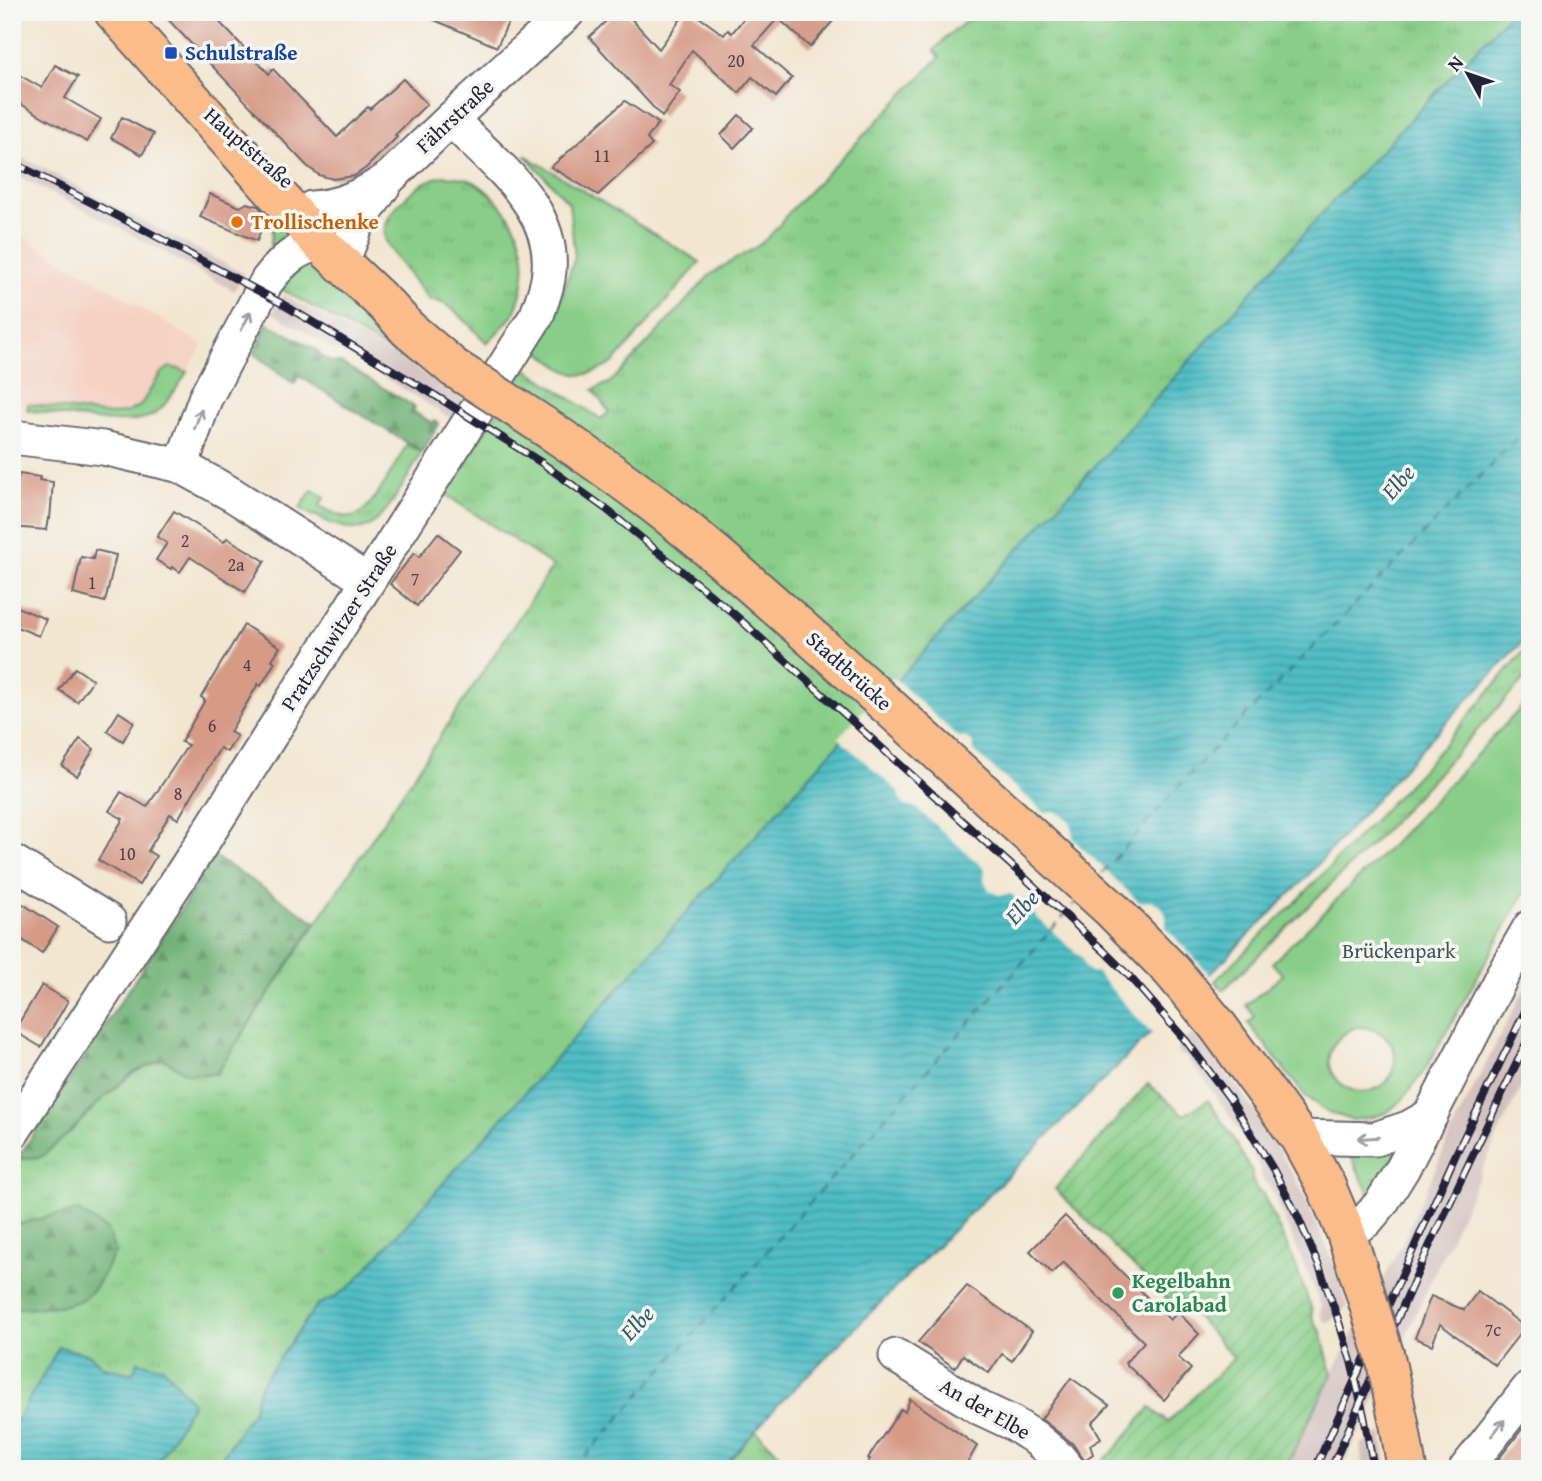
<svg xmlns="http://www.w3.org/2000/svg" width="1542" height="1481" font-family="'Gentium Book Plus',serif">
<defs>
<pattern id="grass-tufts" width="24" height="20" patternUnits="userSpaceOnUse" patternTransform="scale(1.75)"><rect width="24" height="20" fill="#89ce88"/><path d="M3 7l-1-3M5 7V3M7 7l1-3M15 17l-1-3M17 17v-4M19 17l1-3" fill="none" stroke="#76b176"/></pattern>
<pattern id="forest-firs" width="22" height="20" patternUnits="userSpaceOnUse" patternTransform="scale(1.75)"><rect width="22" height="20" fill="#6eb174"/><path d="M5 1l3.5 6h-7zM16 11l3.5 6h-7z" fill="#5a9060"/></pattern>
<pattern id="garden-furrows" width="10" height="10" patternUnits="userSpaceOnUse" patternTransform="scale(1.75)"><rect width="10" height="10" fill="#89ce88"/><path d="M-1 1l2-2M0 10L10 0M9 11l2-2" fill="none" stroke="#76b176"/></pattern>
<pattern id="water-rules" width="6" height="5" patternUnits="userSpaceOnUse" patternTransform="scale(1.75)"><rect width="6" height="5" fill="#50bec5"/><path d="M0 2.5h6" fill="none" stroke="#429aa1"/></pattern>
</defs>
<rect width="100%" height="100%" fill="#f6f6f2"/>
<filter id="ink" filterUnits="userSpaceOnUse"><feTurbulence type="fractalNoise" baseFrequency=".0143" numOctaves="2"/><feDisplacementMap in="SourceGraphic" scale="14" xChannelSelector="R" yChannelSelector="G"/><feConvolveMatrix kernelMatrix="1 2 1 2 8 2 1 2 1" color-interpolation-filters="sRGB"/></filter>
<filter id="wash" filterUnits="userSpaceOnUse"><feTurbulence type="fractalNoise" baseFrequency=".00686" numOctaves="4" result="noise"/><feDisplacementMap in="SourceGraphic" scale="28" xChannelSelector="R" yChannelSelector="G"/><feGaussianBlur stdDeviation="1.57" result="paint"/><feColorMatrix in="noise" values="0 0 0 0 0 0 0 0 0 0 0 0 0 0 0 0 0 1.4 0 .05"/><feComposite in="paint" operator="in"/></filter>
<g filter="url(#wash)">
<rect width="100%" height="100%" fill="#f2e6d0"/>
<path fill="#f5d2c3" d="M12,230L203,345L187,372L179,369L150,391L140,406L129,412L110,415L12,402Z"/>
<g fill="#d1bfbd">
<path d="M12,152L98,197L244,274L234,291L138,238L137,237L12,173Z"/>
<path d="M283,295L421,371L493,419L481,438L417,397L338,350L335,351L328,347L326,344L273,313Z"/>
<path d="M1530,978V1070L1503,1124L1406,1335L1341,1469H1285L1332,1374L1402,1244L1458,1118Z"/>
<path d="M1194,1032L1237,1086L1269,1133L1300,1187L1332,1259L1348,1306L1328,1323L1323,1320L1320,1313L1322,1307L1269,1184L1265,1182L1261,1175V1169L1233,1121L1204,1079L1185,1056L1181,1055L1178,1050L1177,1046Z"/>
<path d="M1382,1433L1387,1469H1363L1360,1445Z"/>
</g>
<g fill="url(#grass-tufts)" stroke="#567862" stroke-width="2">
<path d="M978,12H1512L1326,209L1075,488L831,752L352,1285L335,1297L317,1305L260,1386L252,1412L214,1469H154L193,1403L138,1362L132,1374L103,1367L90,1355L60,1347L12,1429V1308L66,1305L46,1217L12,1226V1166L17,1159L41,1157L69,1133L99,1102L133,1073L163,1059L188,1073L216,1074L553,566L445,494L525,368L601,419L609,412L593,390L609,383L624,369L709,276C724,265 740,257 756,247C770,238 780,224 790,211L940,57L934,50L949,35Z"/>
<path d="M445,176C452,177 460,177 467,179C476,182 486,190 493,197C525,228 532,264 517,306C512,320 497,332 487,343C474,331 448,297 430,301C421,289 387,249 385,238C382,222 396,206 407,196C420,185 428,178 445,176Z"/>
<path d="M274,214L297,237L269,263Z"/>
<path d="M306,263H315L328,270L408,359L407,361L278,287Z"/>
<path d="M170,367L179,369L187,372C178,386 169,402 157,412C133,432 58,414 27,410L28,404L110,415L128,412L140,406L161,373Z"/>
<path d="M407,444L422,452C410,472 385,524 362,529C354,530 347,528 340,526C331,524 322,520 315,515L313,516L300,508L312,490L325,497L319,506C329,510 340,518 351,517C371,515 397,461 407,444Z"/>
<path d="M1530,644V673L1373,843L1223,990L1215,981L1299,899L1423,769Z"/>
<path d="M1405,1141L1371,1198L1349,1152Z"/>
<path d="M755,1430L791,1466L789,1469H722Z"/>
</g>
<g fill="url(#forest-firs)" stroke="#486a58" stroke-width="2">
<path d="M267,323L317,350C322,359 330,363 341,363L415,407L413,411L432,423L435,421L439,424L422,452L299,376L294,384L254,354Z"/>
<path d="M212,855L316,922L216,1074H188L163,1059L132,1073L99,1102L69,1133L41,1157L17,1159L182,908Z"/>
<path d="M79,1211L107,1230L115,1252C107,1266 100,1284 88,1295C72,1310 33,1307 12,1308V1226L46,1217Z"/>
</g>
<g fill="#89ce88" stroke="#567862" stroke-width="2" fill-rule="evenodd">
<path d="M525,155L700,262L614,362C579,385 568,374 538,350L552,324L575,257L569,203Z"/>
<path d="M1530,698V883L1425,1070L1402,1100L1386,1113L1369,1118L1352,1120L1328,1112L1306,1097L1248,1023L1255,1017L1246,1005L1283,975L1272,963L1386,851ZM1356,1027C1378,1027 1400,1040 1394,1066C1393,1073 1389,1080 1383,1084C1347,1114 1299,1052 1356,1027Z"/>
</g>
<path fill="url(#garden-furrows)" stroke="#567862" stroke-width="2" d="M1148,1084L1184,1115L1208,1100L1231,1135L1252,1172V1179L1257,1190L1263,1194L1295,1264L1312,1310C1311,1317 1314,1325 1320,1329L1332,1374L1285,1469H1092L1112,1453L1150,1408L1168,1422L1234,1358L1178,1296L1171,1303L1055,1189Z"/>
<g fill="url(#water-rules)" stroke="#397080" stroke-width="2">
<path d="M1512,12H1530V634L1420,750L1302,882L774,1409L722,1469H214L252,1412L260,1386L317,1305L335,1297L352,1285L831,752L1075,488L1326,209Z"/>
<path d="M59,1347L90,1355L103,1367L132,1374L138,1362L163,1367L193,1403L154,1469H12V1429Z"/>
</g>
<path fill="#f2e6d0" d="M894,678L958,737L966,738L972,742L974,752L1045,813L1053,811L1065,817L1070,822L1073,830V839L1139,902L1152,901L1162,907L1166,916V928L1212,977L1153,1035L1096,972H1090L1084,966L1083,959L1011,894L999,895L989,890L984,880L985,869L915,807L906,806L900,800L899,792L838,738Z"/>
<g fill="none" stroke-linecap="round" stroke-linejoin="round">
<g stroke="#32596b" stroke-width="2" stroke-dasharray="9 7" stroke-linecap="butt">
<path d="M1102,873L1195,768L1530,425"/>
<path d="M574,1469L1077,901"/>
</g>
</g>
<g id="blocks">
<g fill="#d69a86">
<path d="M161,12H210L269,74L273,69L337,137L368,107L370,109L403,79L427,104L395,135L397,137L366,168L354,176L333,179L319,175L307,166Z"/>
<path d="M416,12H496L510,18L497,47Z"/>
<path d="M616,12H625L659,49L686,12H692L724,35L728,30L732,33L749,12H841L810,47L778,18L754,45L792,78L776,97L752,77L739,93L692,50L669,85L680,92L662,117L589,37Z"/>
<path d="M55,65L78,77L65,98L101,119L87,142L12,99V71L42,88Z"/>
<path d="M625,101L658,123L647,139L652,145L598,195L551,167Z"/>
<path d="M739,115L753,128L734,148L721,135Z"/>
<path d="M122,117L154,134L142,155L111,138Z"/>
<path d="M210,194L240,207L247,203L258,206L266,215L257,241L200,217Z"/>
<path d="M19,474L40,477L39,480L53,482L50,519L48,518L46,530L12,527V477L18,478Z"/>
<path d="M174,511L224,542L227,538L265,561L245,592L190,557L180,572L172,567L171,569L156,560L167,543L157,537Z"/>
<path d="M438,533L460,550L417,606L390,584L414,553L419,557Z"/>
<path d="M95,550L116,555L105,602L73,594L81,557L93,559Z"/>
<path d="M12,605L46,619L39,636L12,625Z"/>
<path d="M244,625L280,647L272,660L275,662L261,686L258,684L230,732L237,736L227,752L220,748L178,819L170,814L148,851L156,856L139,885L98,860L123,819L109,811L121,792L147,807L188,745L181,742L205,700L201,697Z"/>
<path d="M75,668L93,680L77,702L59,690Z"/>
<path d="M119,712L134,722L123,741L107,731Z"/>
<path d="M80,739L94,749L77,776L62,766Z"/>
<path d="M23,904L58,927L42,953L12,933V921Z"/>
<path d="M42,985L68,1001L41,1047L14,1031Z"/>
<path d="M1065,1216L1170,1320L1178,1312L1199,1334L1178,1357L1191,1369L1164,1400L1125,1363L1144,1342L1063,1262L1052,1273L1030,1251Z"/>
<path d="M967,1286L1032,1331L1012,1361L1002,1354L989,1373L963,1355L955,1368L918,1342Z"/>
<path d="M1478,1291L1525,1327L1495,1365L1440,1324L1432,1345L1415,1338L1431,1296L1464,1310Z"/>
<path d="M1071,1378L1109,1405L1092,1423L1101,1438L1090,1445L1093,1454L1084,1460L1072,1443L1041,1419Z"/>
<path d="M910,1399L977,1446L964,1469H864L870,1459L868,1458L901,1409L905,1412Z"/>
<path d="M1530,1419V1469H1491Z"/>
</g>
</g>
</g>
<g filter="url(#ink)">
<use href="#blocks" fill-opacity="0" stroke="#6b676f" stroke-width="2"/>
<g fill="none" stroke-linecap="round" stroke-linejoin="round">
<defs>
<g id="minor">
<path d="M312,208C339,206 360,197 383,182"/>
<path d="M346,252L357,225L388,179L451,119L568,12"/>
<path d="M12,437L103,448L181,466L233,495L368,581"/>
<path d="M181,466L205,399L267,281C282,262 296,247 321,244"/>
<path d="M12,861L109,921"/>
<path d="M12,1133L195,854L537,315C541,303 546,291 548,279C560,208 493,164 451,119"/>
<path d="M1299,1137L1375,1139L1408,1128L1431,1115"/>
<path d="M1346,1233L1366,1221L1382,1202L1403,1168L1503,974L1530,927"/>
<path d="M896,1356L980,1408L1012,1423L1034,1437L1059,1458L1068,1469"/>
<path d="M1466,1469L1530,1387"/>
</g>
<g id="major">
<path d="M114,12L321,244L387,306L408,329L454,368"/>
<path d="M887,705L1111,909L1172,971L1217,1025L1299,1137L1326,1186L1346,1233L1365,1292"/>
<path d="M1399,1423L1407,1469"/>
</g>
</defs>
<use href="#minor" stroke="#6b676f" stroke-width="37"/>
<use href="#major" stroke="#6b676f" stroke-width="42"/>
<use href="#minor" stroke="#fff" stroke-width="33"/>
<use href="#major" stroke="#f9bc8a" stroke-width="38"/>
<defs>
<g id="rail">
<path d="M12,162L137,226L279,302L436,396L542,463L606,509L734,614L1012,866L1104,951L1129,976L1187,1042L1230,1099L1273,1169L1298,1217L1319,1266L1337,1316L1351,1361L1364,1416L1374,1469"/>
<path d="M1315,1469L1456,1154L1530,1001"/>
<path d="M1331,1469L1428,1249L1530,1035"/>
</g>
</defs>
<use href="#rail" stroke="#22223b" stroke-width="8"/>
<use href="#rail" stroke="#f6f6f2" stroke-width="5" stroke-dasharray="16" stroke-linecap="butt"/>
<defs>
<g id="major-bridge">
<path d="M454,368C531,417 607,466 678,523C750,581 818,644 887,705"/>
<path d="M1365,1292L1385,1357L1399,1423"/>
</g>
</defs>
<use href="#major-bridge" stroke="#6b676f" stroke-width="42" stroke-linecap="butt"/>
<use href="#major-bridge" stroke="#f9bc8a" stroke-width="38"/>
</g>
<defs><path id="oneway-shaft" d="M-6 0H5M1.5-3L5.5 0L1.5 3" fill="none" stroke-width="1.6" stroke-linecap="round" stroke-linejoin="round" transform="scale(1.75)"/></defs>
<g stroke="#9c9ca7">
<use href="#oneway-shaft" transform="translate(246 321) rotate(-62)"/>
<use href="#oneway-shaft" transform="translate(198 419) rotate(-70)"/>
<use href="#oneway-shaft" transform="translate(1368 1138) rotate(176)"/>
<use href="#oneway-shaft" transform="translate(1498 1428) rotate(-51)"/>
</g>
</g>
<rect fill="#1a4fb4" stroke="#f6f6f2" stroke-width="2.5" x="164" y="46" width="14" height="14" rx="3.5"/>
<circle fill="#e8710a" stroke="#f6f6f2" stroke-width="2.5" cx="237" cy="222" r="7"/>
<circle fill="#2e9e5b" stroke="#f6f6f2" stroke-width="2.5" cx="1118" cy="1293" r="7"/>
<g text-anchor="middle" stroke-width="7" stroke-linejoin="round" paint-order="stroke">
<g font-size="18" fill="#4f404e">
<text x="736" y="67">20</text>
<text x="602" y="162">11</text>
<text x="185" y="547">2</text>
<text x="236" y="571">2a</text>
<text x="415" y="585">7</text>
<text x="92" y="589">1</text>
<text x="247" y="671">4</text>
<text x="212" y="732">6</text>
<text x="178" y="800">8</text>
<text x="127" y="860">10</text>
<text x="1493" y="1336">7c</text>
</g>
<g font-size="21" font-weight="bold" fill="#164399" stroke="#f6f6f2" text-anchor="start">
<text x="185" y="60">Schulstraße</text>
</g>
<g font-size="21" fill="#22223b" stroke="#f6f6f2">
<text transform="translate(455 116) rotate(-43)" y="7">Fährstraße</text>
<text transform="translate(249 148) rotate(41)" y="7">Hauptstraße</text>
<text transform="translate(339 627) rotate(-57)" y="7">Pratzschwitzer Straße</text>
<text transform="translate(849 671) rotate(42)" y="7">Stadtbrücke</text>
<text transform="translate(985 1409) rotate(30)" y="7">An der Elbe</text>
</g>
<g font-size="21" font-weight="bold" fill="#c56008" stroke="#f6f6f2" text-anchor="start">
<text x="251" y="229">Trollischenke</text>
</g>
<g font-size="21" fill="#415652" stroke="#f6f6f2">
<text x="1399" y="958">Brückenpark</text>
</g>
<g font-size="21" font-weight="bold" fill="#27864d" stroke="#f6f6f2" text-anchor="start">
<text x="1132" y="1288">Kegelbahn<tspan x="1132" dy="24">Carolabad</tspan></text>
</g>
<g font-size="23" font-style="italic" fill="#32596b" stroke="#f6f6f2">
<text transform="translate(1398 482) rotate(-49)" y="8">Elbe</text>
<text transform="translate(1022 907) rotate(-47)" y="8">Elbe</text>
<text transform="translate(637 1323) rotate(-47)" y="8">Elbe</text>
</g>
</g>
<rect width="1542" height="1481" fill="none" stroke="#f6f6f2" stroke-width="42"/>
<g transform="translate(1468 74) rotate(310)" stroke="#f6f6f2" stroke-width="5" paint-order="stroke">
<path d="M0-5L12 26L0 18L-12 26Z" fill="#22223b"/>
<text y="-10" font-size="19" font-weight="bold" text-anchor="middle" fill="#22223b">N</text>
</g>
</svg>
